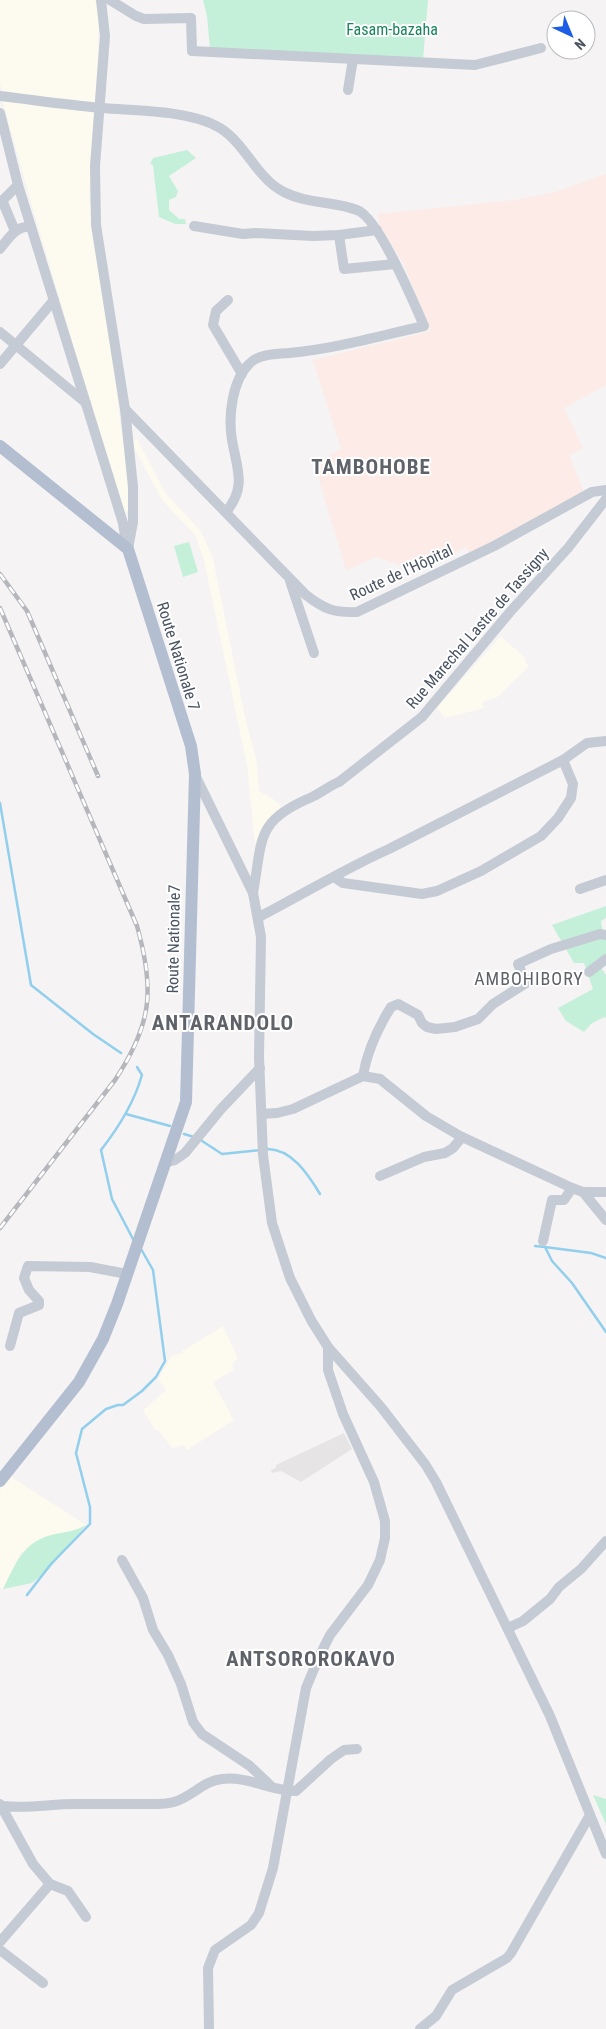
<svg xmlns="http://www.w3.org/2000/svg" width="606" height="2029" font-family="'Roboto Condensed',sans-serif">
<rect width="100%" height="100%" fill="#f5f3f3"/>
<g fill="#fdfaef">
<path d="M0,0H95L99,14L98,55L89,195L112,350L121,430L131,487V510L123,512L34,213L3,103L0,81Z"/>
<path d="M137,439L166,494L200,530L213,558L245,717L257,763L259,791L273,799L281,806L265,825L258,843H255L247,766L204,560L195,535L162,500L131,442Z"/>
<path d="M501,636L526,659L525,662L529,666L496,698L482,702L484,708L445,718L437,708Z"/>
<path d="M223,1326L238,1358L232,1365L234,1370L213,1382L234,1420L187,1450L184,1445L172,1448L159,1431L155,1430L143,1410L166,1390L158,1379L171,1356L183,1353L182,1351Z"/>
<path d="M10,1476L86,1525L74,1532L54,1535L21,1553L3,1589L0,1588V1490Z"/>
</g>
<path fill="#e6e4e5" d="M344,1433L352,1449L301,1482L281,1471L272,1473L271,1470L276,1468V1465Z"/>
<path fill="#fcebe6" d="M606,174V385L564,408L583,448L569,455L584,492L470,553L466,547L419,571L376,557L346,570L318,476L323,459L341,449L313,360L431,331L403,263L379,224L378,214L515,200L555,192Z"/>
<g fill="#c4f0da">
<path d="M203,0H428L423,60L210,49L207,16Z"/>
<path d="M187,150L196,158L169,176L178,191L176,197L169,200V210L179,219H185L186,224H175L159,217L153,165L150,164L153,158Z"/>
<path d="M189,542L198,572L183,577L174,546Z"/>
<path d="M606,906V918L601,921L603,934L606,935V958L598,964L606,975V1018L604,1017L591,1024L584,1032L566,1021L558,1008L593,989L584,963H574L552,925Z"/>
<path d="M86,1525L49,1569L32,1583L3,1589C16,1563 23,1541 55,1534C67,1532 75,1531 86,1525Z"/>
<path d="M593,1795L606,1799V1824Z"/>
</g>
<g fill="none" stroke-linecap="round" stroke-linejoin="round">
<g stroke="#91cfed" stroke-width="2.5">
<path d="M0,803L31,985L93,1034L121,1053"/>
<path d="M126,1114L170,1126"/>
<path d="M184,1134L194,1137"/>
<path d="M199,1139L222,1154L261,1150"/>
<path d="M266,1149C291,1148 308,1174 320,1194"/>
<path d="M134,1241L112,1199L101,1150C119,1127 134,1103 142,1075L137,1067"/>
<path d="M535,1246L545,1247L552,1261L572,1283L606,1332"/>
<path d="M545,1247L591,1253L606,1258"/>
<path d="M27,1595L51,1564L90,1524V1507L76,1453L82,1429L106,1409L118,1405H123L142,1391L156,1377L165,1361L153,1270L141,1249"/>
</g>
<g stroke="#c4cbd4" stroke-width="10">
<path d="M101,0L105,36L95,166L96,225L125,409L133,487V522L128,549"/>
<path d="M110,0L136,16L144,19L191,18L192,51L475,65L541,48"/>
<path d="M348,90L353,59"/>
<path d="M0,96C34,100 68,105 102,108C136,111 191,110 220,128C246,144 257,179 284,192C307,204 334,201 357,210C378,217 414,303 424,326C379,336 334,349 289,353C276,354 258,354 249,364C232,381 228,417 232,440C237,469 247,487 226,512"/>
<path d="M0,113L18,185L123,523L126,543"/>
<path d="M2,200L15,231"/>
<path d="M0,203L18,185"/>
<path d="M194,226L243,234L256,233L313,236L339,235L377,230"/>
<path d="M339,235L344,269L395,264"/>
<path d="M0,249C8,239 16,225 31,227"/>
<path d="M228,300L216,311L213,325L242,374"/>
<path d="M0,332L86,403"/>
<path d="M0,364L54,300"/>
<path d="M125,409L306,595C324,609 334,613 357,612L494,546L592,492L606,490"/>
<path d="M290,581L314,653"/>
<path d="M195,775L253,893L261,937L259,1057L263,1155L272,1223L290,1278L311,1320L328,1347L381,1407L425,1464L436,1482L550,1716L606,1854"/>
<path d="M334,877L343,883L422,894L437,891L481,871L541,836L558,818L571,798L573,784L563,760"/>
<path d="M580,889L606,880"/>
<path d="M253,893C263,838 255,821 312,797C321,793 332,784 339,782L422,717L510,612L568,548L606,499"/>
<path d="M259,917C302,895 344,869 389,849L563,760L587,743L606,741"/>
<path d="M589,972L606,959"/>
<path d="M363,1076C367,1051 378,1028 391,1007L398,1004L418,1015L422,1023L427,1027L436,1029L455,1027L478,1019L493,1004L526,983L518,964L551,949L600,934L606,935"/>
<path d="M262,1114L277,1113L293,1109L363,1076L380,1079L426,1116L460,1136L572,1188L583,1192H606"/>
<path d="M166,1162L175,1160L185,1153L221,1109L260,1068"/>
<path d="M380,1176L424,1157L445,1153L453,1148L462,1137"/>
<path d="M583,1192L606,1220"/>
<path d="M543,1241L552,1200H564L572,1188"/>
<path d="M10,1346L19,1313L39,1305V1301L29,1290L24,1278L28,1266L90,1267L127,1274"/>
<path d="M122,1560L143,1598L153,1630L168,1655L181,1684L193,1722L202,1734L250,1766L270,1785"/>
<path d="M508,1628L523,1621L550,1599L559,1587L581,1569L606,1541"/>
<path d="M0,1804L33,1864L50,1884L68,1891L86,1917"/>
<path d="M3,1806C27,1809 51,1804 75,1804C97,1804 118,1804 140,1804C151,1804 163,1805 174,1802C192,1797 203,1781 222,1779C248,1776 271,1791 296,1791L331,1759L344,1750L357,1749"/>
<path d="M0,1942L50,1884"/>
<path d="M0,1950L43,1983"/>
<path d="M209,2029L208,1968L215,1950L251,1925L259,1913L273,1868L306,1688L319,1657L330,1635L368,1585L380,1560L385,1538V1521L374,1482L343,1414L328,1370V1347"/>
<path d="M420,2029L436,2016L452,1990L507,1958L511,1953L590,1815"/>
</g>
<path stroke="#b3bfd1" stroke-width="12" d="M0,446L128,549L191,746L195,774L186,1102L117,1304L103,1339L79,1382L0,1481"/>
<defs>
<g id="rail">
<path d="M0,574L27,611L98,776"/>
<path d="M0,608L137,926C155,990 152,1024 115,1080L0,1228"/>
</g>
</defs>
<use href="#rail" stroke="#b5b7bd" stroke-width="4.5"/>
<use href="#rail" stroke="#fff" stroke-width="2.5" stroke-dasharray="8" stroke-linecap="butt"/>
</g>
<g text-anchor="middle" stroke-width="4" stroke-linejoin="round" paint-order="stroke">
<g font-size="16" fill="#19845b" stroke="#fff">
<text x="392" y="35">Fasam-bazaha</text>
</g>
<g font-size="16" fill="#4a5361" stroke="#fff">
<text transform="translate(401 572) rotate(-25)" y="6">Route de l'Hôpital</text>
<text transform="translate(477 628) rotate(-49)" y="6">Rue Marechal Lastre de Tassigny</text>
<text transform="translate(179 656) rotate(73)" y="6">Route Nationale 7</text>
<text transform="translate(173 939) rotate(-89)" y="6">Route Nationale7</text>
</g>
<g font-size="18" letter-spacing="1" fill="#5f6268" stroke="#fff">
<text x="529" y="985">AMBOHIBORY</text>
</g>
<g font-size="21" font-weight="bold" letter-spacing="1" fill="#5f6268" stroke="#fff">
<text x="371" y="474">TAMBOHOBE</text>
<text x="223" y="1030">ANTARANDOLO</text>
<text x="311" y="1666">ANTSOROROKAVO</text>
</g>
</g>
<g transform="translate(571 35) rotate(136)"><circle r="24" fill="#ffffff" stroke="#b7bac0"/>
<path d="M0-4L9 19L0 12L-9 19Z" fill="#1d5ce5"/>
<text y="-8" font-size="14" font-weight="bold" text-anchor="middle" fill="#4a5361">N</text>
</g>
</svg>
